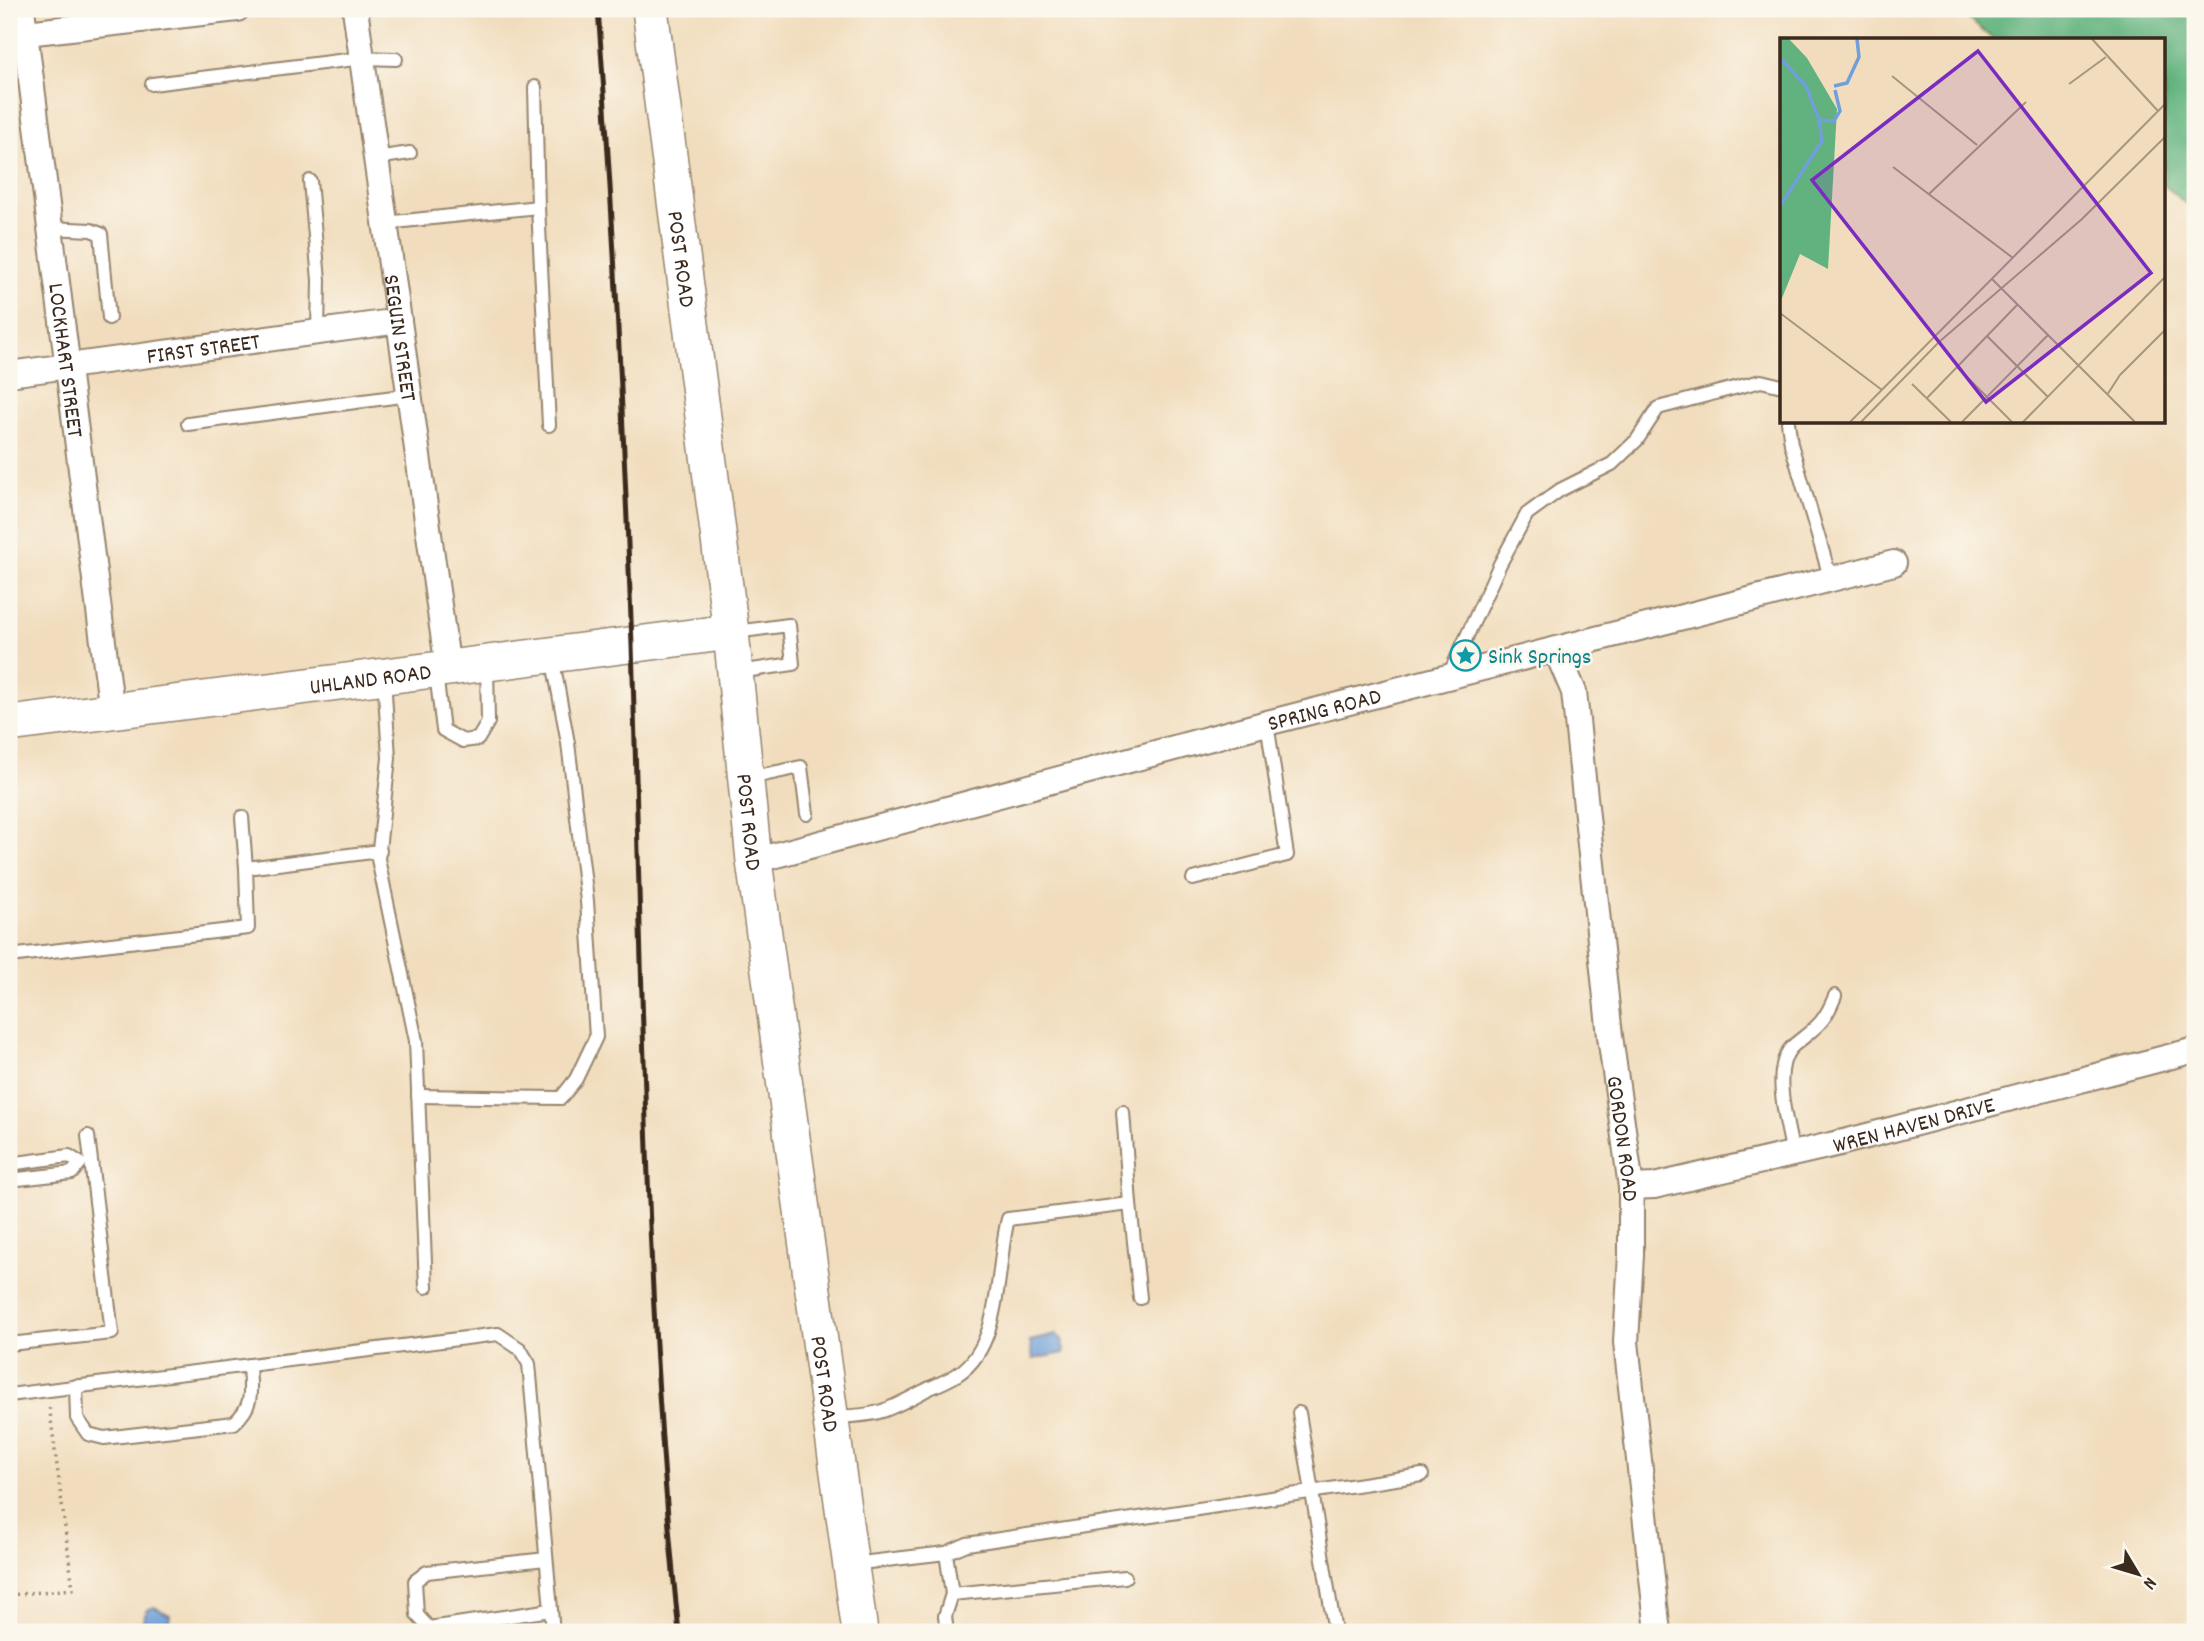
<svg xmlns="http://www.w3.org/2000/svg" width="2204" height="1641" font-family="Dekko,sans-serif">
<rect width="100%" height="100%" fill="#fbf7ec"/>
<filter id="ink" filterUnits="userSpaceOnUse"><feTurbulence type="fractalNoise" baseFrequency=".0143" numOctaves="2"/><feDisplacementMap in="SourceGraphic" scale="14" xChannelSelector="R" yChannelSelector="G"/><feConvolveMatrix kernelMatrix="1 2 1 2 8 2 1 2 1" color-interpolation-filters="sRGB"/></filter>
<filter id="wash" filterUnits="userSpaceOnUse"><feTurbulence type="fractalNoise" baseFrequency=".00686" numOctaves="4" result="noise"/><feDisplacementMap in="SourceGraphic" scale="28" xChannelSelector="R" yChannelSelector="G"/><feGaussianBlur stdDeviation="1.57" result="paint"/><feColorMatrix in="noise" values="0 0 0 0 0 0 0 0 0 0 0 0 0 0 0 0 0 1.4 0 .05"/><feComposite in="paint" operator="in"/></filter>
<g filter="url(#wash)">
<rect width="100%" height="100%" fill="#f1ddbd"/>
<path fill="#61b27e" stroke="#4e6e4e" stroke-width="2" d="M1957,9H2195V211L2164,185V40H1994Z"/>
<g fill="#709fd9" stroke="#56647c" stroke-width="2">
<path d="M1056,1335L1062,1339L1064,1353L1033,1359L1030,1341Z"/>
<path d="M154,1607L170,1615L167,1630L132,1632L142,1623L147,1610Z"/>
</g>
</g>
<g filter="url(#ink)">
<g fill="none" stroke-linecap="round" stroke-linejoin="round">
<defs>
<g id="lane">
<path d="M152,84L363,58L396,59"/>
<path d="M535,87L538,207"/>
<path d="M376,158L410,153"/>
<path d="M310,181L319,280L318,332"/>
<path d="M385,223L538,207L549,425"/>
<path d="M50,228L91,230L101,234L109,318"/>
<path d="M1788,422L1791,444L1831,580"/>
<path d="M188,424L409,395"/>
<path d="M735,632L789,625L793,664L738,672"/>
<path d="M436,673L443,730L463,741L478,739L488,722L487,664"/>
<path d="M1449,675L1500,564L1527,514L1560,490L1612,464L1637,440L1658,408L1761,381L1782,386"/>
<path d="M384,677L389,758L378,859L416,1041L426,1287"/>
<path d="M749,778L801,767L807,814"/>
<path d="M242,817L246,868"/>
<path d="M1193,879L1287,855L1267,723"/>
<path d="M9,956L248,928L246,868L380,851"/>
<path d="M418,1096L561,1098L576,1079L596,1037L587,901L568,743L552,656"/>
<path d="M1123,1112L1130,1204"/>
<path d="M1793,1155C1788,1125 1769,1066 1794,1045C1816,1027 1824,1024 1835,996"/>
<path d="M9,1164L69,1156L80,1163L72,1173L9,1180"/>
<path d="M9,1344L112,1333L88,1136"/>
<path d="M76,1386L77,1418L88,1434L104,1438L234,1423C255,1404 250,1391 249,1365"/>
<path d="M9,1395L498,1334L520,1349L529,1364L553,1632"/>
<path d="M1299,1413L1335,1632"/>
<path d="M833,1417C878,1416 885,1412 924,1391C935,1385 948,1381 958,1374C1003,1345 996,1264 1008,1219L1130,1204L1140,1298"/>
<path d="M946,1553L952,1594L945,1616L947,1632"/>
<path d="M546,1559L427,1572L415,1581L417,1615L429,1628L551,1610"/>
<path d="M852,1564L946,1553L967,1544L1422,1475"/>
<path d="M952,1594L1125,1577"/>
</g>
<g id="street">
<path id="s1" d="M22,9L112,712"/>
<path id="s2" d="M355,9L448,669"/>
<path d="M9,35L237,9"/>
<path id="s3" d="M9,374L399,321"/>
<path id="s4" d="M1556,650L1574,692L1610,1036L1631,1187V1255L1626,1342L1658,1632"/>
<path id="s5" d="M754,861L1267,723L1894,563"/>
<path id="s6" d="M1631,1187L1654,1186L1844,1142L2195,1050"/>
</g>
<g id="secondary">
<path id="s7" d="M650,9L731,632L754,861L860,1632"/>
<path id="s8" d="M9,724L731,632"/>
</g>
</defs>
<use href="#lane" stroke="#96846e" stroke-width="16"/>
<use href="#street" stroke="#96846e" stroke-width="28"/>
<use href="#secondary" stroke="#96846e" stroke-width="38"/>
<path stroke="#96846e" stroke-width="3.5" stroke-dasharray="2 5" stroke-linecap="butt" d="M9,1595L73,1589L49,1404"/>
<use href="#lane" stroke="#fff" stroke-width="12"/>
<use href="#street" stroke="#fff" stroke-width="24"/>
<use href="#secondary" stroke="#fff" stroke-width="35"/>
<path stroke="#3b2a1e" stroke-width="5" d="M598,9C614,220 624,433 632,645C643,974 644,1304 679,1632"/>
</g>
</g>
<defs>
<symbol id="sight-ring" viewBox="-11 -11 22 22"><circle r="9.5" fill="#fbf7ec" stroke="#0f9aa8" stroke-width="1.5"/><path d="M0-6L1.8-2.2L6-1.7L2.9 1.2L3.7 5.4L0 3.3L-3.7 5.4L-2.9 1.2L-6-1.7L-1.8-2.2Z" fill="#0f9aa8"/></symbol>
</defs>
<g fill-rule="evenodd">
<use href="#sight-ring" x="1448" y="638" width="35" height="35"/>
</g>
<g text-anchor="middle" stroke-width="5" stroke-linejoin="round" paint-order="stroke">
<g font-size="23" fill="#3b2a1e" stroke="#fbf7ec">
<text dy="8" stroke="none"><textPath href="#s7" startOffset="252">POST ROAD</textPath></text>
<text dy="8" stroke="none"><textPath href="#s2" startOffset="332">SEGUIN STREET</textPath></text>
<text dy="8" stroke="none"><textPath href="#s3" startOffset="196">FIRST STREET</textPath></text>
<text dy="8" stroke="none"><textPath href="#s1" startOffset="354">LOCKHART STREET</textPath></text>
<text dy="8" stroke="none"><textPath href="#s8" startOffset="364">UHLAND ROAD</textPath></text>
<text dy="8" stroke="none"><textPath href="#s5" startOffset="590">SPRING ROAD</textPath></text>
<text dy="8" stroke="none"><textPath href="#s7" startOffset="819">POST ROAD</textPath></text>
<text dy="8" stroke="none"><textPath href="#s6" startOffset="290">WREN HAVEN DRIVE</textPath></text>
<text dy="8" stroke="none"><textPath href="#s4" startOffset="495">GORDON ROAD</textPath></text>
<text dy="8" stroke="none"><textPath href="#s7" startOffset="1386">POST ROAD</textPath></text>
</g>
<g font-size="23" fill="#0d838f" stroke="#fbf7ec" text-anchor="start">
<text x="1488" y="663">Sink Springs</text>
</g>
</g>
<g transform="translate(1780 38)">
<rect width="385" height="385" fill="#f1ddbd"/>
<path d="M0,1H9L27,20L57,71L48,231L20,216L0,265Z" fill="#61b27e"/>
<path fill="none" stroke="#709fd9" stroke-width="3.5" d="M0,20L26,48L39,82M54,48L67,45L79,19L77,1M0,168L42,103L39,82L54,83L60,73L55,52"/>
<path fill="none" stroke="#a8957d" stroke-width="2" d="M312,1L378,73M112,38L197,107M289,46L326,19M113,129L233,220M149,156L246,64M212,241L355,384M0,275L102,352M207,298L268,359M177,329L232,384M132,346L171,384M327,357L340,337L385,292M147,360L238,266M70,384L385,66M81,384L159,304L302,181L385,99M182,384L268,297M243,384L385,239"/>
<path fill="#7b2cbf" fill-opacity="0.15" stroke="#7b2cbf" stroke-width="3.5" d="M198,13L371,235L206,364L32,142Z"/>
<rect width="385" height="385" fill="none" stroke="#3b2a1e" stroke-width="3.5"/>
</g>
<rect width="2204" height="1641" fill="none" stroke="#fbf7ec" stroke-width="35"/>
<g transform="translate(2138 1574) rotate(128)" stroke="#fbf7ec" stroke-width="5" paint-order="stroke">
<path d="M0-5L12 26L0 18L-12 26Z" fill="#3b2a1e"/>
<text y="-10" font-size="19" font-weight="bold" text-anchor="middle" fill="#3b2a1e">N</text>
</g>
</svg>
